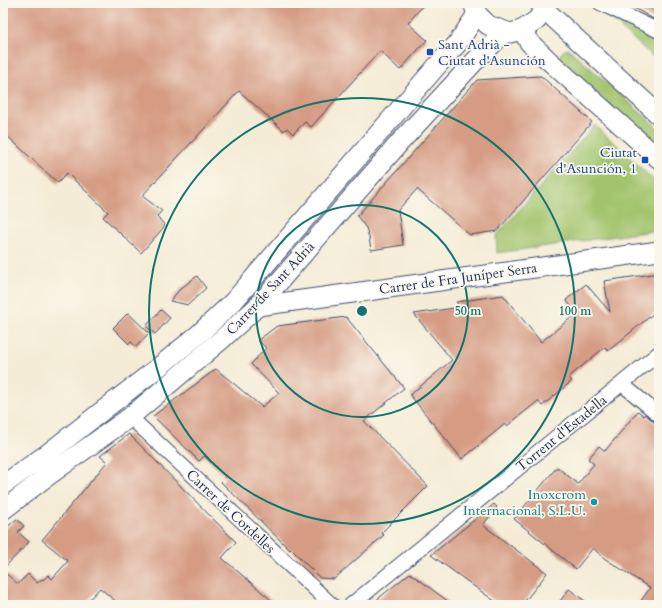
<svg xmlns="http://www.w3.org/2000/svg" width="662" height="608" font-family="Cardo,serif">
<rect width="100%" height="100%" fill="#fbf7ec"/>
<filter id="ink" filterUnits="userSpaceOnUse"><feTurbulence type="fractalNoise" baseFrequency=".025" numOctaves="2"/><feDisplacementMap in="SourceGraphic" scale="8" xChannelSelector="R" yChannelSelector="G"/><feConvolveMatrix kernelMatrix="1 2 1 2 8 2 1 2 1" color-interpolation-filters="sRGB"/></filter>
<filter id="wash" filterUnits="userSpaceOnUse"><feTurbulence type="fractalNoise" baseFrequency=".012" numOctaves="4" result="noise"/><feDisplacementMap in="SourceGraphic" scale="16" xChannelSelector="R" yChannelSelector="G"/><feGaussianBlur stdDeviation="0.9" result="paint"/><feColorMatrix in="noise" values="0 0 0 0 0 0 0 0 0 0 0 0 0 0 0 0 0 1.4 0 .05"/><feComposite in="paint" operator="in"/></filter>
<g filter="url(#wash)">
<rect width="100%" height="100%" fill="#f4ecd6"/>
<g fill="#a3c46d" stroke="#5f7a66">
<path d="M610,14L659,40V62L608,16Z"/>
<path d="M567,49L571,51L659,129V149L561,61C558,55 561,51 567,49Z"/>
<path d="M595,125L659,185V230L497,253L496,236Z"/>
</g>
<g id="blocks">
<g fill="#d59b83">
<path d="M3,3H425L408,23L427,40L400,70L380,51L311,127L305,122L293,134L287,128L284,131L239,91L142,196L162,211L157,216L165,226L141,253L103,217L108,212L67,173L58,183L3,132Z"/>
<path d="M626,3H659V22L655,20Z"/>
<path d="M541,76L592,122L497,231L470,235L417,189L398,210L403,245L371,250L369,237L366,228L357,216L477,80Z"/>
<path d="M659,273V309L608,351L605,347L569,377L572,381L542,406L538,401L507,426L505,424L462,459L410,395L452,360L414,314L461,307L456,302L503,295L541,342L577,313L566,300L586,284L610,312L604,281Z"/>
<path d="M197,276L206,288L188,305L170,301L180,289Z"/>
<path d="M161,310L170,318L155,334L146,326Z"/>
<path d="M128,313L149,333L136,347L131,342L129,344L113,328Z"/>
<path d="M346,317L404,388L364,421L428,486L381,533L384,535L334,579L320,578L291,549L290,550L221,482L226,477L204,456L199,461L153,416L216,369L262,407L279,393L251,364L266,348L258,340L277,326Z"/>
<path d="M638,411L644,416L645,414L654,422L659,423V605H638L650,588L604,558L593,548L576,569L514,519L557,467L578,484L594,464L588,459L599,446L605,451Z"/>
<path d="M129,434L236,542L222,558L277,605H120L100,588L84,605H3V571L18,584L28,574L37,583L42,579L43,580L48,575L52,579L68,561L42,540L107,462L100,456Z"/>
<path d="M494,504L497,507L483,525L547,573L522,605H500L431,555Z"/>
<path d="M17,519L24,526L18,532L29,542L3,569V530Z"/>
<path d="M410,573L453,605H370Z"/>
<path d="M569,589L590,605H557Z"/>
</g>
</g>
</g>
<g filter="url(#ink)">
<use href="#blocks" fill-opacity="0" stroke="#3c4b70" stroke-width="1"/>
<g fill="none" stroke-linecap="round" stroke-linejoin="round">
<defs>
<g id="street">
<path d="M600,3L659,31"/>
<path d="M622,384L659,415"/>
<path d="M130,417L332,605"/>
<path d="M351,605L659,353"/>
</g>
<g id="secondary">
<path d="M473,3L477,14L488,25L510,33L522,30L537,20L544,9L546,3"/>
<path d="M544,9L659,115"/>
<path d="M522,30L529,42L547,59L659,159"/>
<path d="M258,306L659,251"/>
<path d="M3,485L47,454L160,366L200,333L233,302L442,60L457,44L477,14"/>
<path d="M3,510L45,478L130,417L221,340L258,306L401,141L475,61L505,32"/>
</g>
</defs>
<use href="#street" stroke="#3c4b70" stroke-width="16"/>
<use href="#secondary" stroke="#3c4b70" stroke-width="21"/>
<use href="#street" stroke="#fff" stroke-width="14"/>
<use href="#secondary" stroke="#fff" stroke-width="19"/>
</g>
</g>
<g fill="none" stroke="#0f766e" stroke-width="2">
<circle cx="362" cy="311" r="106"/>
<circle cx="362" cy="311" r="213"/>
</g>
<g fill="#1a4fb4" stroke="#fbf7ec" stroke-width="1.5">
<rect x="426" y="48" width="8" height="8" rx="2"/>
<rect x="641" y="156" width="8" height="8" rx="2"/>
</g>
<circle fill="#0f9aa8" stroke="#fbf7ec" stroke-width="1.5" cx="594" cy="502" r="4"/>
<g text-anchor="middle" stroke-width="3.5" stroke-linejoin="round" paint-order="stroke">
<g font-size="14" fill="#164399" stroke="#fbf7ec" text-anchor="start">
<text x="438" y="49">Sant Adrià -<tspan x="438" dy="16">Ciutat d'Asunción</tspan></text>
<text x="637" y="157" text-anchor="end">Ciutat<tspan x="637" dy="16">d'Asunción, 1</tspan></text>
</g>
<g font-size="14" fill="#1b2f5e" stroke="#fbf7ec">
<text transform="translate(458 278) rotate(-8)" y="5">Carrer de Fra Juníper Serra</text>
<text transform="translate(270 288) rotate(-47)" y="5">Carrer de Sant Adrià</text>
<text transform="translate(561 433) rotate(-39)" y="5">Torrent d'Estadella</text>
<text transform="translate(231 511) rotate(43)" y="5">Carrer de Cordelles</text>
</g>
<g font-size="14" fill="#0d838f" stroke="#fbf7ec" text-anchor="end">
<text x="586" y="499">Inoxcrom<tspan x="586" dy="16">Internacional, S.L.U.</tspan></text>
</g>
</g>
<circle cx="362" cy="311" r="6" fill="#0f766e" stroke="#fbf7ec" stroke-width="2"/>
<g font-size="12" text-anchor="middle" font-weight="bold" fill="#0f766e" stroke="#fbf7ec" stroke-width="3.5" stroke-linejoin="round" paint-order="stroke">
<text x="468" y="315">50 m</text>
<text x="575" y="315">100 m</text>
</g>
<rect width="662" height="608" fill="none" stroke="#fbf7ec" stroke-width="16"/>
</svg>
